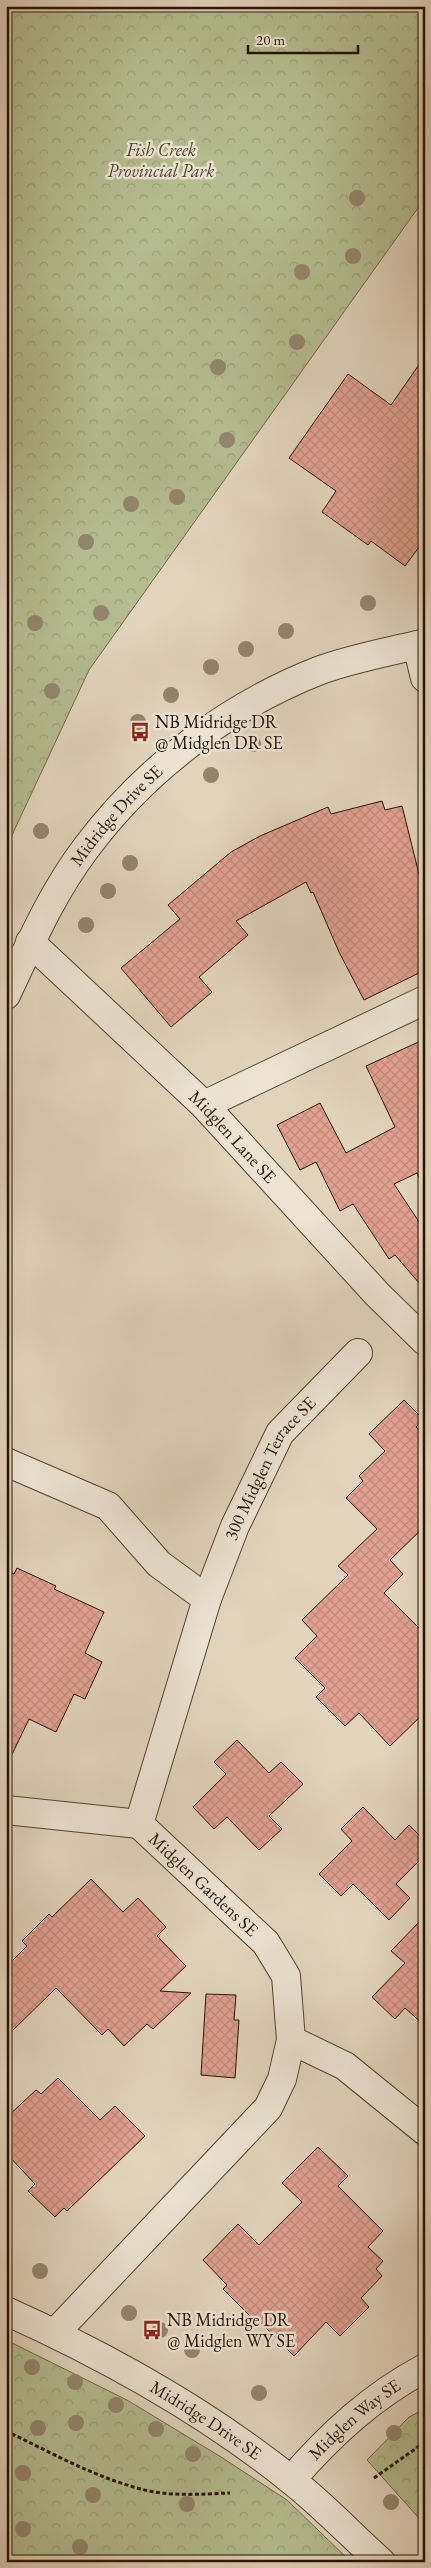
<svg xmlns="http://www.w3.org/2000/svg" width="431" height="2568" font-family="'EB Garamond',serif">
<defs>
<pattern id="park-crowns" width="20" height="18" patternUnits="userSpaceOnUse" patternTransform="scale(1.25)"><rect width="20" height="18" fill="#b4bc90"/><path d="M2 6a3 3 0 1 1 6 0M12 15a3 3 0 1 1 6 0" fill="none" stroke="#9ba17a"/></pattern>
<pattern id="building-cross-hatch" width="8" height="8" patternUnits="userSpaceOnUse" patternTransform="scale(1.25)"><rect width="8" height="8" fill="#e1a191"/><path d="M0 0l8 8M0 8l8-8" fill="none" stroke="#c18a7b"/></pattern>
</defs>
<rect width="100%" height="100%" fill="#e2d4bc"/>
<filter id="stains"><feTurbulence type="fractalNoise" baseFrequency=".004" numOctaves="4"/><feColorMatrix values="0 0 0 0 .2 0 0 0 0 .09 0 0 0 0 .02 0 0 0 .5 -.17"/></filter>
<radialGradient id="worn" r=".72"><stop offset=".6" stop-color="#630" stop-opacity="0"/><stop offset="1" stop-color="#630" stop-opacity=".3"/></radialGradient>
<g fill="url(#park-crowns)" stroke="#6e6748">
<path d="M6,6H425V198L89,670L6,848Z"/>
<path d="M6,2340L127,2400L221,2457L287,2500L351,2562H6Z"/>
<path d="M425,2409V2525L367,2460L409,2417Z"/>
</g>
<g fill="url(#building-cross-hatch)" stroke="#281200">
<path d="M425,356V539L405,566L371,541L368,545L322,512L336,491L289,458L348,374L391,405Z"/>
<path d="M382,801L385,810L402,806L425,898V970L364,1000L339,952L313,892L311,893L306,882L236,921L248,935L199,977L212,992L171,1027L121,968L180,919L168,905L231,852L260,836L328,807L331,814Z"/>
<path d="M425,1039V1190L417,1173L394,1184L425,1231V1290L395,1255L389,1259L353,1204L340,1211L316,1162L300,1170L277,1125L320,1103L346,1153L395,1127L366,1066Z"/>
<path d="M404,1400L423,1419L416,1427L425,1435V1526L390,1560L403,1574L384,1593L425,1634V1712L390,1746L359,1713L345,1726L316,1697L325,1688L295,1658L317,1636L302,1620L348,1575L338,1566L377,1529L346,1498L363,1481L359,1476L385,1451L369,1434Z"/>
<path d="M17,1568L56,1586L54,1589L104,1612L85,1653L102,1662L85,1699L74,1694L56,1732L29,1719L6,1767V1570L14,1574Z"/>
<path d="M237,1740L269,1773L281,1762L303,1784L269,1816L282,1829L259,1850L227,1817L214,1829L193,1807L226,1774L214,1762Z"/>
<path d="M363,1807L395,1840L409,1825L425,1841V1855L396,1884L410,1898L389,1920L353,1884L341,1896L319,1874L352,1841L341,1829Z"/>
<path d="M91,1879L123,1912L138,1898L166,1927L157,1936L186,1966L160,1991L191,1993L153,2029L147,2024L124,2046L108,2029L102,2035L56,1988L6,2037V1967L27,1946L22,1941L49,1914L52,1917Z"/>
<path d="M425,1916V2026L405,2008L395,2019L372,1997L405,1963L391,1951Z"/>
<path d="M206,1994L236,1995L234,2020H239L235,2078L201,2075Z"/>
<path d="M58,2078L100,2120L115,2106L145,2136L67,2211L64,2208L55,2217L28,2191L35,2184L6,2153V2118L36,2090L41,2094Z"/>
<path d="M318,2147L348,2176L338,2186L383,2231L368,2247L383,2261L376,2269L382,2276L361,2298L369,2307L340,2336L326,2322L294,2356L254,2316L252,2318L223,2289L227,2285L203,2260L238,2224L259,2245L302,2202L282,2183Z"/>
</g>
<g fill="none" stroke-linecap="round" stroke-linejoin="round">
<defs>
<g id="minor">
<path d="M417,645L425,678"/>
<path id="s1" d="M30,942L204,1105L377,1294L425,1341"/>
<path id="s2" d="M6,995C30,944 52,893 86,848C145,769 227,707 318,671C353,658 389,652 425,643"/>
<path d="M204,1105L425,1000"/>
<path id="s3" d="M6,1462L108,1506L159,1564L207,1599L139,1824L266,1943L286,1976L291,2040L282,2079L268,2108L55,2333"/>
<path id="s4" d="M207,1599L235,1526L280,1433L358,1353"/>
<path d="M6,1810L139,1824"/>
<path d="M291,2040L345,2066L425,2131"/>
<path id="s5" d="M6,2311C106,2356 205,2411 291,2480C323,2505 351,2535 381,2562"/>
<path id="s6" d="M291,2480C330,2435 372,2396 425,2368"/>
</g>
</defs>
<use href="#minor" stroke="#56422f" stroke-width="30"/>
<g stroke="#281200" stroke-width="3" stroke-dasharray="4 2.5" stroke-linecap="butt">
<path d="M6,2431C50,2452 94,2477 141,2489C169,2497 202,2494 230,2493"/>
<path d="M374,2478L425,2442"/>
</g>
<use href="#minor" stroke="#ece3d3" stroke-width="28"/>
</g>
<g fill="#93856c">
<circle cx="357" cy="198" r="8"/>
<circle cx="353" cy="256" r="8"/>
<circle cx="302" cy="272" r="8"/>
<circle cx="297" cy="342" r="8"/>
<circle cx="218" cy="367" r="8"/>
<circle cx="227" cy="440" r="8"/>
<circle cx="177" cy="497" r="8"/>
<circle cx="131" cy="504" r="8"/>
<circle cx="86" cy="542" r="8"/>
<circle cx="368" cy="603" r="8"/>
<circle cx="101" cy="613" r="8"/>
<circle cx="35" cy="623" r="8"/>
<circle cx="286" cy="631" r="8"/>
<circle cx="246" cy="649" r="8"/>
<circle cx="211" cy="667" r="8"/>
<circle cx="52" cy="691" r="8"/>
<circle cx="171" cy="695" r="8"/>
<circle cx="138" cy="722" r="8"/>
<circle cx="253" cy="744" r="8"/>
<circle cx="211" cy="775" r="8"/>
<circle cx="41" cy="831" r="8"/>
<circle cx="130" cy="863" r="8"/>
<circle cx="108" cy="891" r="8"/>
<circle cx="86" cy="925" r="8"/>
<circle cx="40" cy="2271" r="8"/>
<circle cx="129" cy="2313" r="8"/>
<circle cx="160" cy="2330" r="8"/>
<circle cx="192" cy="2350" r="8"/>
<circle cx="32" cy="2367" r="8"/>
<circle cx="75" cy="2382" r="8"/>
<circle cx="259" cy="2393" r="8"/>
<circle cx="116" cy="2405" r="8"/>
<circle cx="76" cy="2423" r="8"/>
<circle cx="38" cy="2428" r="8"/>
<circle cx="156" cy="2429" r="8"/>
<circle cx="394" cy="2433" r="8"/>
<circle cx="193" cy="2454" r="8"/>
<circle cx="23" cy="2473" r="8"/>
<circle cx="93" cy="2495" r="8"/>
<circle cx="391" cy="2502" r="8"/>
<circle cx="187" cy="2504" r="8"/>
<circle cx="23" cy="2529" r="8"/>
<circle cx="80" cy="2547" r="8"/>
</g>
<defs>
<symbol id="bus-bare" viewBox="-9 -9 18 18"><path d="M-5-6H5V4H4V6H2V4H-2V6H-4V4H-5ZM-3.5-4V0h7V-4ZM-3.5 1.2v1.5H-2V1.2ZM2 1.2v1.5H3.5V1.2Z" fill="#8f2418" stroke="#ece3d3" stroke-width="2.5" paint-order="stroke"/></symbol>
</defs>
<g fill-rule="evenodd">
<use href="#bus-bare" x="126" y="718" width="28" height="28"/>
<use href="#bus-bare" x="138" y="2316" width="28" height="28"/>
</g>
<g text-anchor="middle" stroke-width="5" stroke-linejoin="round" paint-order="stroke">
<g font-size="18" font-style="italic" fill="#52452b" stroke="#ece3d3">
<text x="161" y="156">Fish Creek<tspan x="161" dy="21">Provincial Park</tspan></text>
</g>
<g font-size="18" fill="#281200" stroke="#ece3d3" text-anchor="start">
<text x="155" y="728">NB Midridge DR<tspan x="155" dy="21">@ Midglen DR SE</tspan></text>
<text x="167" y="2326">NB Midridge DR<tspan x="167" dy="21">@ Midglen WY SE</tspan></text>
</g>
<g font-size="18" fill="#281200" stroke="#ece3d3">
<text dy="6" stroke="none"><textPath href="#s2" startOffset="212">Midridge Drive SE</textPath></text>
<text dy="6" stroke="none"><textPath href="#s1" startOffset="281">Midglen Lane SE</textPath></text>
<text dy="6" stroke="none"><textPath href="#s4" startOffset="146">300 Midglen Terrace SE</textPath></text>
<text dy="6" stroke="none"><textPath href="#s3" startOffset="571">Midglen Gardens SE</textPath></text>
<text dy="6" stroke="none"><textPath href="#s6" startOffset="88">Midglen Way SE</textPath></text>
<text dy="6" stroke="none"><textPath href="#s5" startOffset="228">Midridge Drive SE</textPath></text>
</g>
</g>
<rect width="431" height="2568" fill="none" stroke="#e2d4bc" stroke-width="25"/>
<rect x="8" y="8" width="416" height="2553" fill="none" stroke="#281200" stroke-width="2.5"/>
<rect x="12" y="12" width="406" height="2543" fill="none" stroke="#281200"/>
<path d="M248 45v8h110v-8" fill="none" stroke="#281200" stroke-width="2.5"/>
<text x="256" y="45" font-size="15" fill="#281200" stroke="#ece3d3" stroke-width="4" paint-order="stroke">20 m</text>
<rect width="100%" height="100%" filter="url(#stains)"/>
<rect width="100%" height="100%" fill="url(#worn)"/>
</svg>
